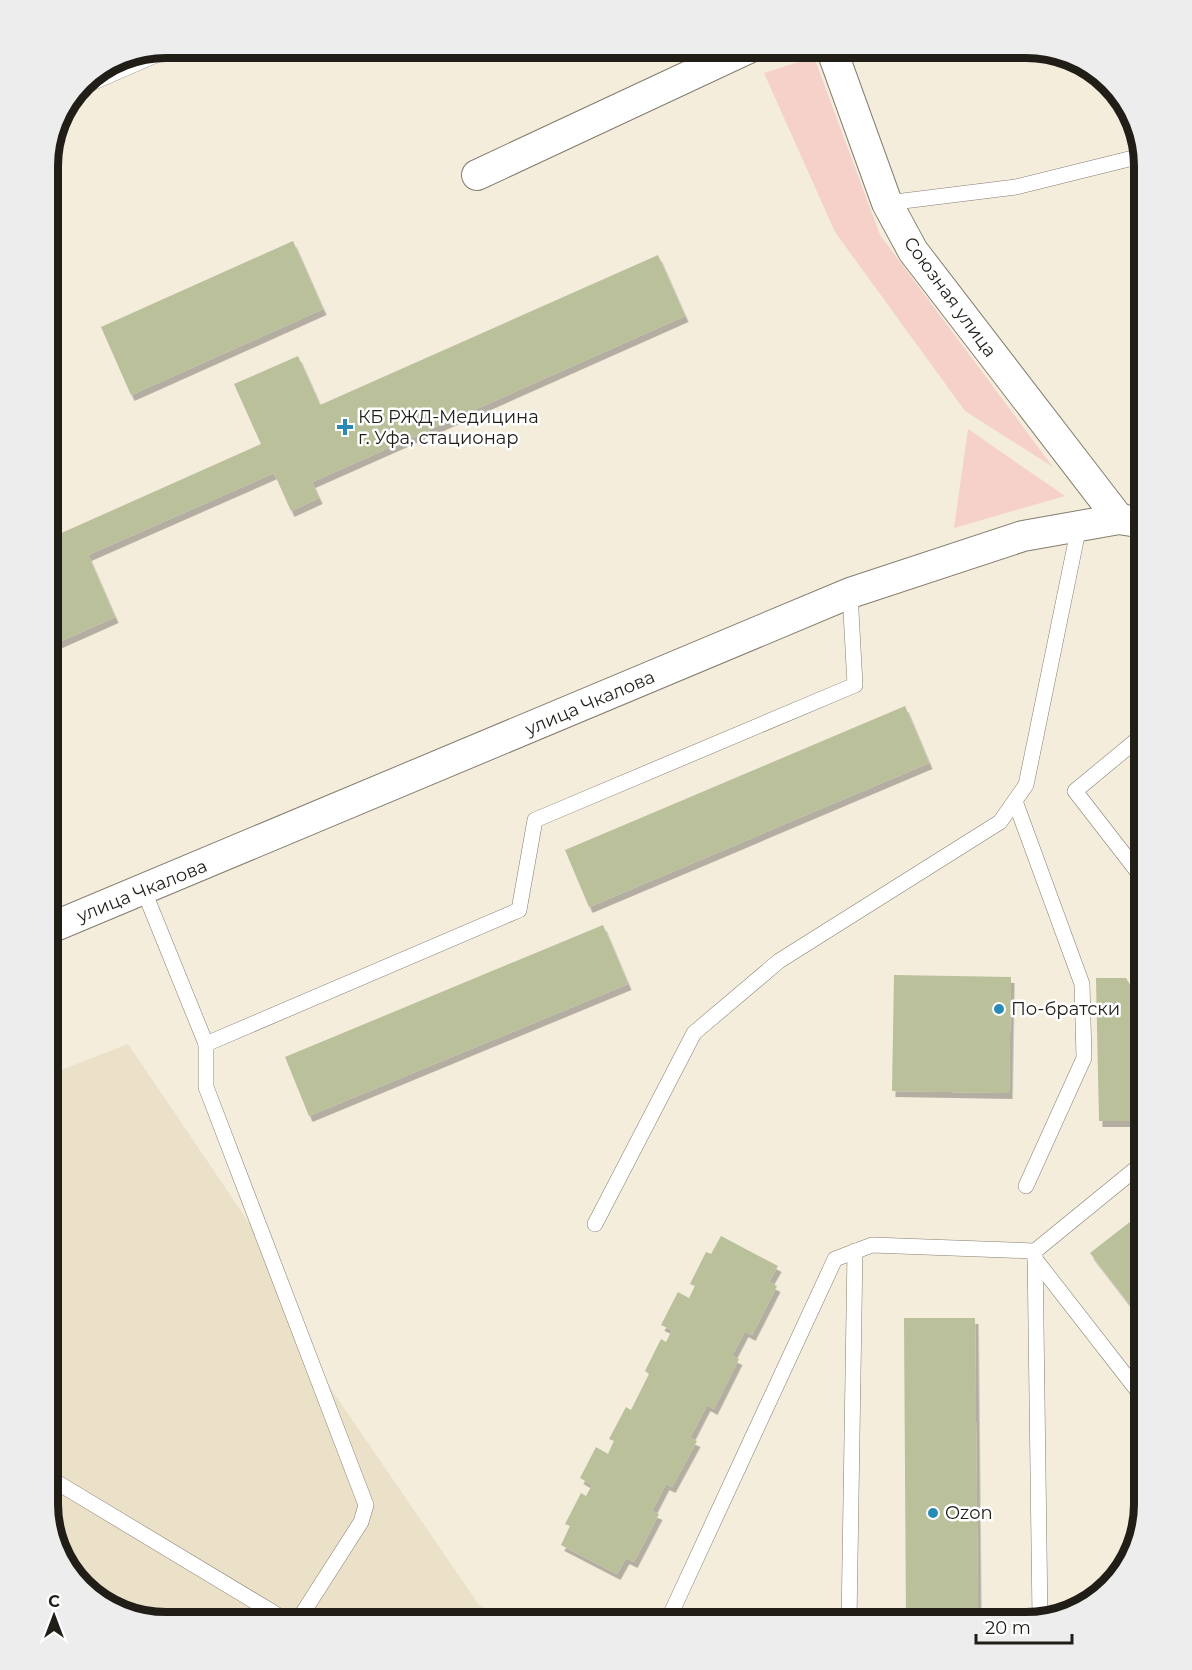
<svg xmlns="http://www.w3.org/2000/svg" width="1192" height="1670" font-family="Montserrat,sans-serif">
<defs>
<filter id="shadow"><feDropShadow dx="3.5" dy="6" stdDeviation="0" flood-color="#0004"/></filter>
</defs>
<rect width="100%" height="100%" fill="#f4eddc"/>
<path fill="#ebe1c9" d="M128,1044L254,1230L331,1389L479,1605L511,1622H159L107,1606L64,1563L48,1504V1075Z"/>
<g fill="#f5d1ca">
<path d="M814,57L880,235L1053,467L965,411L835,232L764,73Z"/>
<path d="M968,429L1065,496L954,528Z"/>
</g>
<g fill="#b9c09a" filter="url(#shadow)">
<path d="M293,241L323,309L131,395L101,327Z"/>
<path d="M658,255L685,316L312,482L319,498L291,511L274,473L88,555L115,617L48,647V539L261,444L234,384L298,356L320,405Z"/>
<path d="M905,706L929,763L589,907L565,850Z"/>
<path d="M603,925L628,984L309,1116L285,1057Z"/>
<path d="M894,975L1011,977L1009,1093L892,1091Z"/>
<path d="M1096,978H1126L1144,1008V1118L1142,1121H1099Z"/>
<path d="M1144,1211V1323L1090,1253Z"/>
<path d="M721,1236L778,1266L769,1282L777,1286L752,1335L745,1331L732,1356L739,1359L714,1409L707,1405L690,1438L697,1441L672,1487L666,1484L652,1511L659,1514L634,1562L626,1558L617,1574L561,1545L570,1526L565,1524L581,1493L586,1496L592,1485L580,1478L596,1447L608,1454L614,1441L609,1439L626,1407L631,1410L649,1374L645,1371L661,1339L666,1342L672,1330L661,1325L678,1292L689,1298L695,1286L690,1284L706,1252L711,1254Z"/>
<path d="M904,1318H975L978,1622H906Z"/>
</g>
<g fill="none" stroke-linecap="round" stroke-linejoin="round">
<defs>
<g id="lane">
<path d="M80,88L172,48"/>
<path d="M887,203L1016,187L1141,156"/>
<path d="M1015,801L1082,984L1084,1058L1026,1186"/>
<path d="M1144,880L1075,791L1144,734"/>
<path d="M144,891L206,1044L519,910L535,820L855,685L850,593"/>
<path d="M206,1044V1087L366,1505L361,1522L297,1622"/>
<path d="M595,1224L694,1033L779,961L1000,822L1026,785L1079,526"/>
<path d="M1035,1259L1144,1399"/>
<path d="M48,1477L289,1622"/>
<path d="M1040,1618L1035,1251L1144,1162"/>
<path d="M667,1622L835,1259L872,1245L1035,1251"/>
<path d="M849,1622L855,1251"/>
</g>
<g id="street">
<path d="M831,48L887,203L913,251L1119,519"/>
<path d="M477,175L749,48"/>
<path d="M48,929L850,593L1023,536L1119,519L1144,523"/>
</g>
</defs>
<use href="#lane" stroke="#857e6f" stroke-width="16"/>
<use href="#street" stroke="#857e6f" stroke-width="32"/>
<use href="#lane" stroke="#fff" stroke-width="15"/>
<use href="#street" stroke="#fff" stroke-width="30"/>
</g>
<g fill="#298bb5" stroke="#fff" stroke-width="2">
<path d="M342 418h6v6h6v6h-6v6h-6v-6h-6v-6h6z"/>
<circle cx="999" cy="1009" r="6"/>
<circle cx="933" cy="1513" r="6"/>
</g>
<g text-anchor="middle" stroke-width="5" stroke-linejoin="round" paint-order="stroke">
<g font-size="18" fill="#211e18" stroke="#fff">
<text transform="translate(950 297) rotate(54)" y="6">Союзная улица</text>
<text transform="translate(590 703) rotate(-23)" y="6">улица Чкалова</text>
<text transform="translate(142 891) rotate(-22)" y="6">улица Чкалова</text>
</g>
<g font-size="18" fill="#211e18" stroke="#fff" text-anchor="start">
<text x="358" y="423">КБ РЖД-Медицина<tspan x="358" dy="21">г. Уфа, стационар</tspan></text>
<text x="1011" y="1015">По-братски</text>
<text x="945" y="1519">Ozon</text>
</g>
</g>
<path d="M0 0H1192V1670H0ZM166 58H1026A108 108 0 0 1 1134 166V1504A108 108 0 0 1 1026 1612H166A108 108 0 0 1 58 1504V166A108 108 0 0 1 166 58Z" fill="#ededed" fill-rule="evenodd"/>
<path fill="none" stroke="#211e18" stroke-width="8" d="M166 58H1026A108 108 0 0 1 1134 166V1504A108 108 0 0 1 1026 1612H166A108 108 0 0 1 58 1504V166A108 108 0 0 1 166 58Z"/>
<g transform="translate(54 1616)" stroke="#ffffff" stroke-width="4.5" paint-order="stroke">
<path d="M0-4.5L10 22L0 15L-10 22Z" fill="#211e18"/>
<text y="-9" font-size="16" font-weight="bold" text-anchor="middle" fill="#211e18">С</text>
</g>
<path d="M976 1634v9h96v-9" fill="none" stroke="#211e18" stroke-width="3"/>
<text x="985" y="1634" font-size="18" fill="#211e18" stroke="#ffffff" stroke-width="4.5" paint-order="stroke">20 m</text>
</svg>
